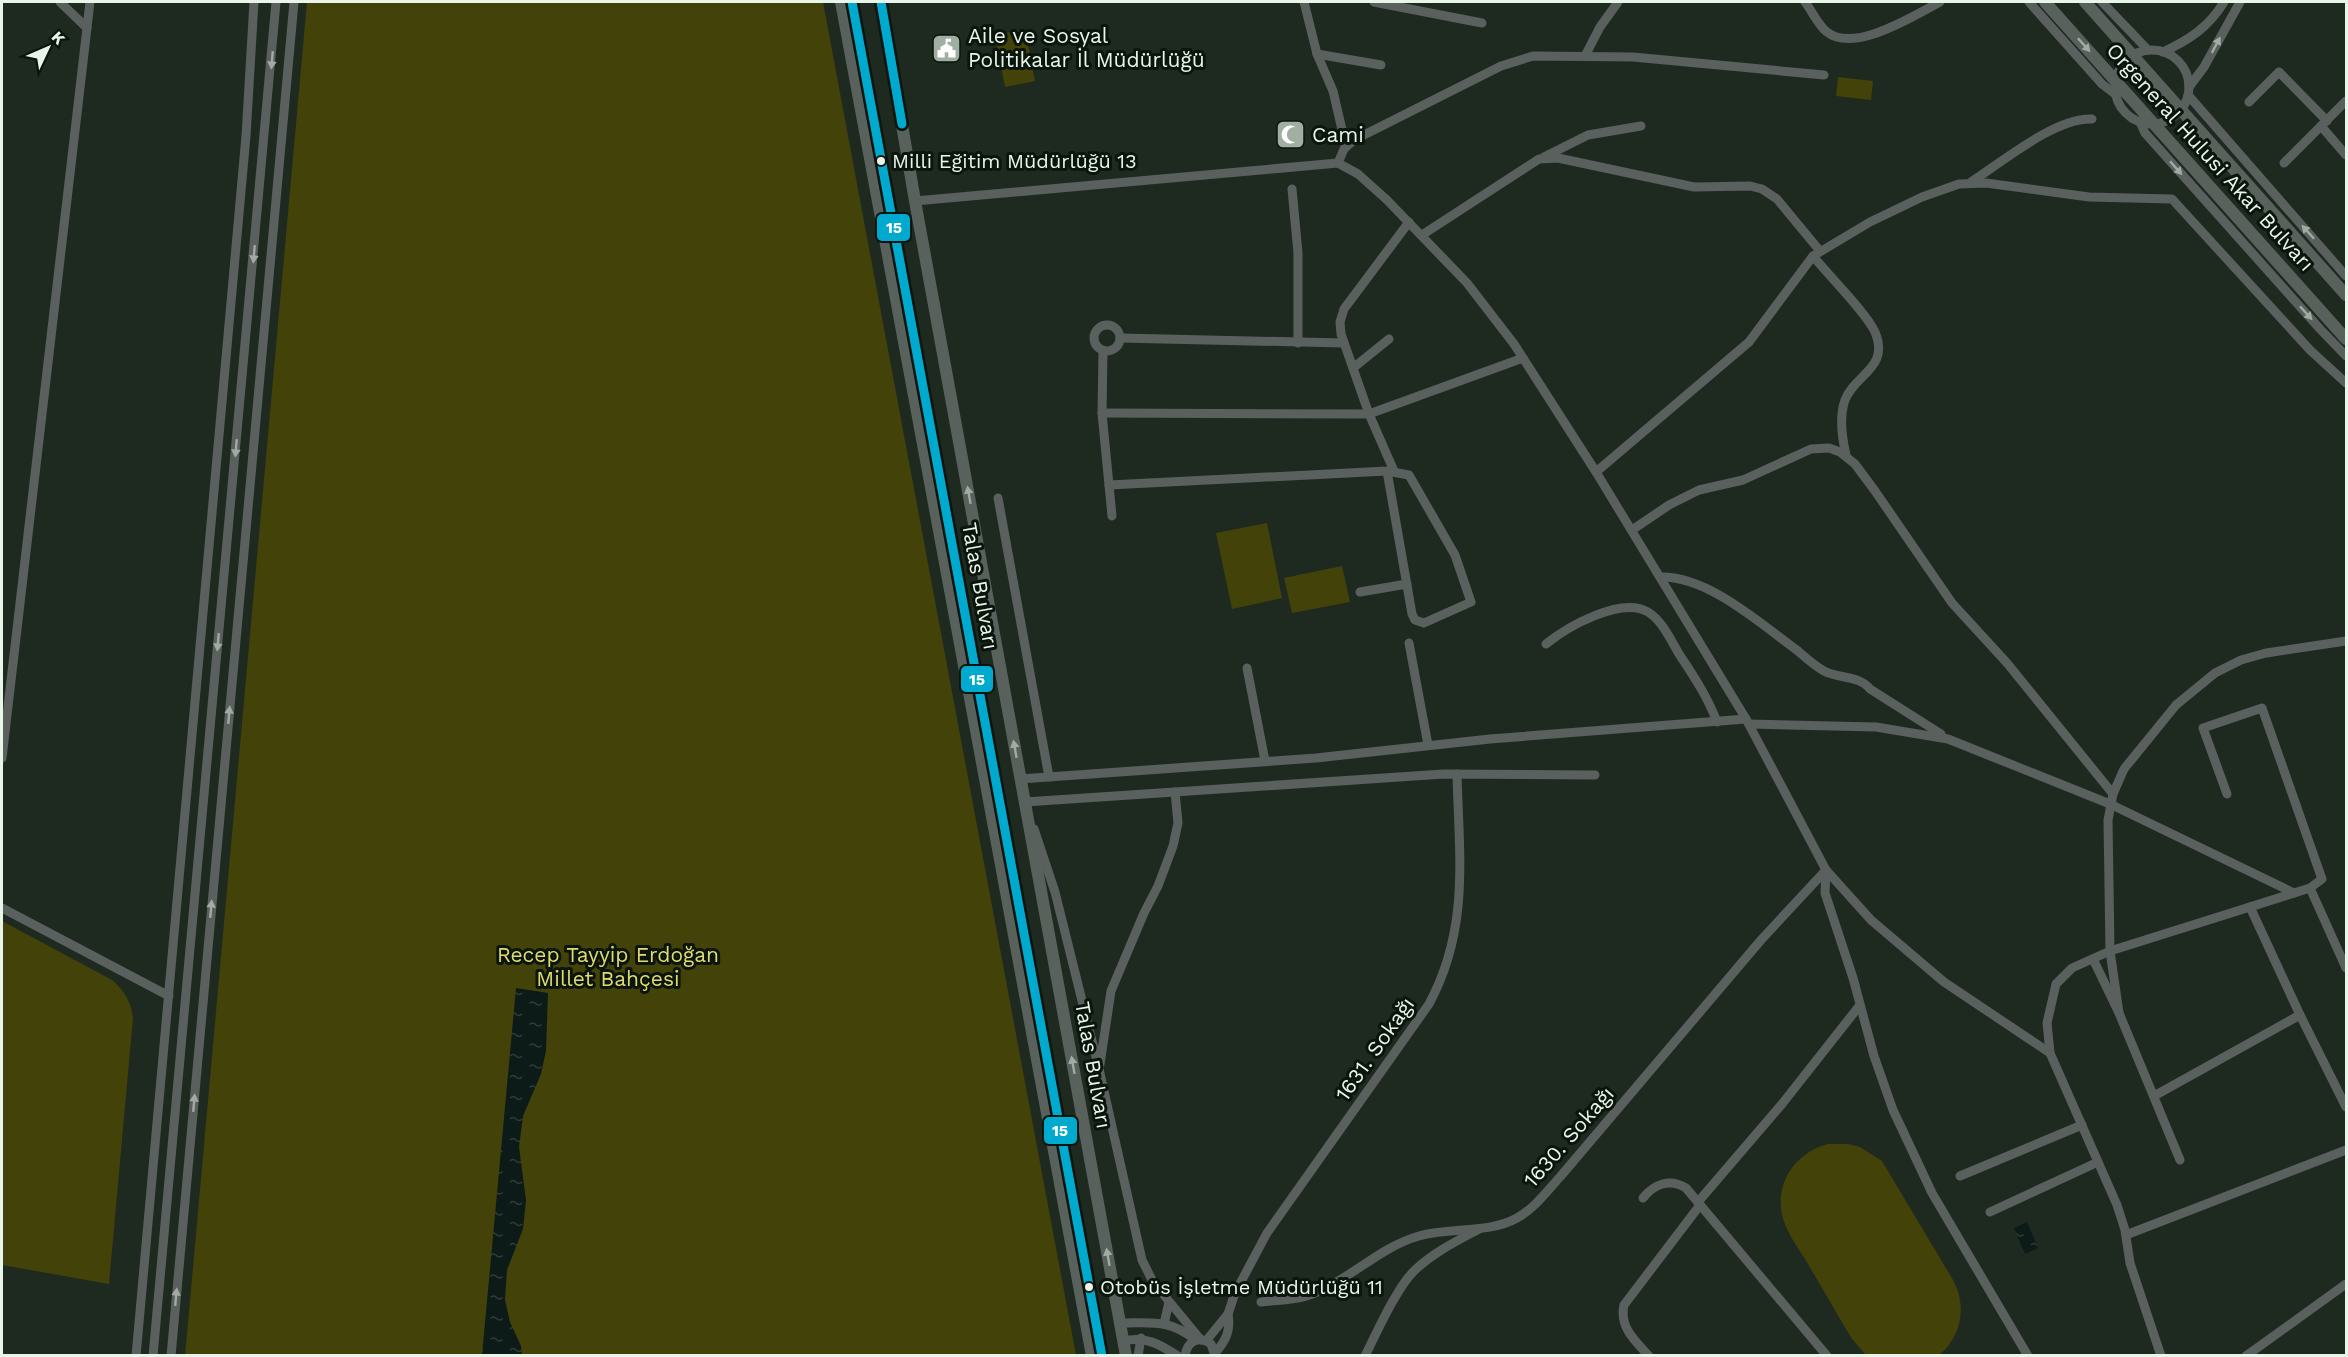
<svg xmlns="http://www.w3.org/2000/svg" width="2348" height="1357" font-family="'Work Sans',sans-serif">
<defs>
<pattern id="water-ripples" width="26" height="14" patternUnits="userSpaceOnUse" patternTransform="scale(1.5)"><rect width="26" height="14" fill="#0c1a18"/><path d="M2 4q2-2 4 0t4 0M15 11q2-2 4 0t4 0" fill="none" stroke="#2f3c3a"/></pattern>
</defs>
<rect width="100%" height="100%" fill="#1e2a20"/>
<g fill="#434209">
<path d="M307,2H823L1076,1355L185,1356Z"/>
<path d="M1025,29L1035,81L1005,87L995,35Z"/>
<path d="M1838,77L1873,81L1871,100L1836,96Z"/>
<path d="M1267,523L1282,598L1232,609L1216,533Z"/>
<path d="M1342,566L1350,602L1292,613L1284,578Z"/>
<path d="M2,921L112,980C124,990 131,1002 133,1018L109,1284L2,1265Z"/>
<path d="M1828,1144H1848L1860,1147L1882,1161L1953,1280C1967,1306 1962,1336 1939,1355L1865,1354L1852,1339C1836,1312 1821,1286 1805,1259C1796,1245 1785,1230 1782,1214C1775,1181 1797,1152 1828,1144Z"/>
</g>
<g fill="url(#water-ripples)">
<path d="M516,988L548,993L546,1051L541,1074L523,1116L519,1147L526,1200L523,1229L507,1270L505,1300L510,1322L521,1346L522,1355H482Z"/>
<path d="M2027,1222L2038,1248L2025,1254L2014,1228Z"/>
</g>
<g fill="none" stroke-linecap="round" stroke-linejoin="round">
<g stroke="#5a605d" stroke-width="9">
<path d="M60,2L87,28"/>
<path d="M1304,2L1317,54L1333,91L1346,147"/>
<path d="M1374,2L1482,23"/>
<path d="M1805,2C1812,11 1818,25 1827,32C1854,54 1915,15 1940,2"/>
<path d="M2029,2L2102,84L2115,94"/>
<path d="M2102,2L2148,50"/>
<circle cx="2152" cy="87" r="37"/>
<path d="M2163,52C2189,40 2209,27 2224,2"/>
<path d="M1317,54L1381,65"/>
<path d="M1585,56L1600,27L1618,2"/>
<path d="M2189,87L2204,67L2240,2"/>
<path d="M2188,95L2346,276"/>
<path d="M2249,102L2279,72L2327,121"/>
<path d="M2140,122L2145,133L2320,329L2346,356"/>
<path d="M2321,126L2346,155"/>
<path d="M1544,157L1588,135L1641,126"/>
<path d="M1338,163L1344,149L1354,140L1501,66L1533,56L1633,57L1824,75"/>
<path d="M2284,163L2346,101"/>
<path d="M1971,182C2002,162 2056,117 2092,119"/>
<path d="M1292,189L1298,253V343"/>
<path d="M915,201L1338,163L1358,174L1387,200L1467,283L1514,344L1596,472L1746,719L1826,870L1871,920L1944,982L2050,1053"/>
<path d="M1422,235L1539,159L1558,158L1694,187L1750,186L1762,189L1777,199L1820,251"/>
<path d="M1813,256C1828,275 1866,312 1875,332C1890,368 1855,374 1845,400C1839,417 1842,438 1846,455"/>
<circle cx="1107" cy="338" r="13"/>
<path d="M1120,338L1344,343"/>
<path d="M1103,351L1102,413L1112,516"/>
<path d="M1353,368L1389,339"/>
<path d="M1102,413L1369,414L1523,358"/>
<path d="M1394,471L1369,414L1341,334L1340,322L1344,309L1409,222"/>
<path d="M1596,472L1749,342L1813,256L1870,222L1922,197L1959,184L1986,183L2089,197L2172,199L2310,350L2346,383"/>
<path d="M1109,485L1387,471L1409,475L1455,555L1471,602L1424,623L1415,620L1412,614L1387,471"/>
<path d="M998,498L1049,777"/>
<path d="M1632,530L1669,505L1699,490L1743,480L1811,449L1829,448L1840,452L1855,464L1875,491L1952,603L2007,663L2113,794"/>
<path d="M1661,577C1708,576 1761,624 1798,651C1806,658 1815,666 1824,671C1839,679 1859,675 1870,689L1941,734"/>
<path d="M1360,592L1407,584"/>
<path d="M1409,643L1428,745"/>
<path d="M1546,644C1567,627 1621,596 1648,612C1663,621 1672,643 1681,657C1695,678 1708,698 1717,722"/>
<path d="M1247,668L1265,761"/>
<path d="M1749,724L1876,727L1948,739L2110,804L2294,893"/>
<path d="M2,758L90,2"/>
<path d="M1020,779L1316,758L1490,739L1746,719"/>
<path d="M1027,807L1025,802L1444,774L1595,775"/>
<path d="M1034,829L1055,892L1099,1069L1142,1260L1153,1282L1201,1340"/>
<path d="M1826,870L1825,893L1853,978L1874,1056L1893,1110L1932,1193L2028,1356"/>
<path d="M2310,888L2346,968"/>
<path d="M2250,907L2300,1015L2346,1107"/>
<path d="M2,908L169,996"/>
<path d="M2093,959L2119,1013L2180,1160"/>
<path d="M2119,1013L2110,951L2108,820L2113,794L2124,769L2176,705L2215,673L2241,660L2266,653L2346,641"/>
<path d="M1100,1064L1111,991L1144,913L1158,886L1173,846L1178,823L1175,792"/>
<path d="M2154,1096L2300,1015"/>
<path d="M1960,1176L2082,1125"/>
<path d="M1643,1198C1654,1184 1670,1178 1686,1188L1827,1356"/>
<path d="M1698,1202L1782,1104L1860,1005"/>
<path d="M1990,1212L2098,1162"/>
<path d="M2126,1235L2346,1150"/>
<path d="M1261,1302C1279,1300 1298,1300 1315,1293C1352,1278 1380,1247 1419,1236C1451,1227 1488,1234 1517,1218C1535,1208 1547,1191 1560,1177L1761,940L1826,870"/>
<path d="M1121,1323C1153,1323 1169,1319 1196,1340"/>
<path d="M1164,1324L1169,1302"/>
<path d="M1123,1341C1146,1336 1159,1344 1178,1356"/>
<path d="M1206,1341L1228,1314L1235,1293L1267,1233L1429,1004C1470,928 1459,856 1457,774"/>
<path d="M1215,1353C1226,1341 1231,1330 1228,1314"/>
<path d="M136,1356L246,136L254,2"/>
<path d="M153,1356L276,2"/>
<path d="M171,1356L294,2"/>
<path d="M1138,1356L1141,1338"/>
<path d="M1185,1356C1187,1341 1199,1335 1211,1344L1215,1356"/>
<path d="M1365,1356C1377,1332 1397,1287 1415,1270C1434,1252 1457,1241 1479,1229"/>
<path d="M1649,1356C1635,1341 1619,1327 1624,1305L1700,1205"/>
<path d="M2161,1356L2130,1263L2125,1230L2117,1205L2050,1053L2047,1023L2056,984L2072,968L2110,951L2310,888L2322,879L2262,708L2203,728L2227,794"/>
<path d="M2246,1356L2346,1284"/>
</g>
<g stroke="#58615c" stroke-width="12">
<path d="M841,2L1092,1356"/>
<path d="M852,2L1102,1356"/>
<path d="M881,2L915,201L1126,1356"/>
<path d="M2045,2L2346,339"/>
<path d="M2085,2L2346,295"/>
</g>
<defs>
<g id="bus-1">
<path d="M852,2L1102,1356"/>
<path d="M881,2L902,124"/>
</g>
</defs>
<use href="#bus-1" stroke="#0b150d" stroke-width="14"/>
<use href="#bus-1" stroke="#00a9ce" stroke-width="9"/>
</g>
<defs><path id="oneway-solid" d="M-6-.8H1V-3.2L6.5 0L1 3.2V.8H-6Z" transform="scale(1.5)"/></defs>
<g fill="#a0aca2">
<use href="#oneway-solid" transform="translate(2084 45) rotate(48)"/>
<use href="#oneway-solid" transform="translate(969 495) rotate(-100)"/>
<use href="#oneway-solid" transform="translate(1015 749) rotate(-100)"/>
<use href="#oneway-solid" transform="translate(1073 1065) rotate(-100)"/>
<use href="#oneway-solid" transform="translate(1108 1257) rotate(-100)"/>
</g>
<g fill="#a1aba3">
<use href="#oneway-solid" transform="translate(2216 45) rotate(-62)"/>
<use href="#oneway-solid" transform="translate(272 60) rotate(95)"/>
<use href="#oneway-solid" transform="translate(2176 168) rotate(49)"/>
<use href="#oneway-solid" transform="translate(2308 232) rotate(-132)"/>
<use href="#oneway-solid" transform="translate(254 254) rotate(95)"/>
<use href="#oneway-solid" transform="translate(2306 313) rotate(48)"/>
<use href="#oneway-solid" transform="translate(236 448) rotate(95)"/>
<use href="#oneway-solid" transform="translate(218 642) rotate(95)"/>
<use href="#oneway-solid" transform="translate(229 715) rotate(-85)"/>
<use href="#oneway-solid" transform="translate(211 909) rotate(-85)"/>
<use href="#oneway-solid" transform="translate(194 1103) rotate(-85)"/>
<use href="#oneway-solid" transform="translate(176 1297) rotate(-85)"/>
</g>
<defs>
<symbol id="civic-square" viewBox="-11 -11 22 22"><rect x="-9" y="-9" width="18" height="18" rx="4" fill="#a1afa3" stroke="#0b150d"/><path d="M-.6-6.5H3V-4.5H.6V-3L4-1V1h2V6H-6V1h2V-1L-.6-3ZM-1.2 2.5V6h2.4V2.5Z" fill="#fff"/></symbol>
<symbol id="mosque-square" viewBox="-11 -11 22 22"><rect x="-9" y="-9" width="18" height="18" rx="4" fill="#a1afa3" stroke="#0b150d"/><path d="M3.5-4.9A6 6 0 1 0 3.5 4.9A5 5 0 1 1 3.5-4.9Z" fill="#fff"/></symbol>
</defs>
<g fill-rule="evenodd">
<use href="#civic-square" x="930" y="32" width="33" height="33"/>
<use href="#mosque-square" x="1274" y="118" width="33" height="33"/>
</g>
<g fill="#e8f6e9" stroke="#0b150d" stroke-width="2">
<circle cx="881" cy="161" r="5"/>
<circle cx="1089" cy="1287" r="5"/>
</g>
<g text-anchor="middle" stroke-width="6" stroke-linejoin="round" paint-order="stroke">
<g font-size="20" fill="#e8f6e9" stroke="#0b150d" text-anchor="start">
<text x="892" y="168">Milli Eğitim Müdürlüğü 13</text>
<text x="1100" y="1294">Otobüs İşletme Müdürlüğü 11</text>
</g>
<g font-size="21" fill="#e8f6e9" stroke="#0b150d" text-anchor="start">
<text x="968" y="43">Aile ve Sosyal<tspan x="968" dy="24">Politikalar İl Müdürlüğü</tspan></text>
<text x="1312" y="142">Cami</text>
</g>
<g font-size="21" fill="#e8f6e9" stroke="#0b150d">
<text transform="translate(2210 157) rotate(48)" y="7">Orgeneral Hulusi Akar Bulvarı</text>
<text transform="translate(980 586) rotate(80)" y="7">Talas Bulvarı</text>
<text transform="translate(1375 1049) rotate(-55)" y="7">1631. Sokağı</text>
<text transform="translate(1093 1065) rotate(80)" y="7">Talas Bulvarı</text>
<text transform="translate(1569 1137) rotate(-49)" y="7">1630. Sokağı</text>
</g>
<g font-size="21" fill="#e0db71" stroke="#0b150d">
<text x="608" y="962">Recep Tayyip Erdoğan<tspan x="608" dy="24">Millet Bahçesi</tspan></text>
</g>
</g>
<g stroke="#0b150d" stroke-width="2">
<rect x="876" y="213" width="35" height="29" rx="6" fill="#00a9ce"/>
<rect x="960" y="665" width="34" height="28" rx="6" fill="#00a9ce"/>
<rect x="1043" y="1116" width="35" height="29" rx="6" fill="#00a9ce"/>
</g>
<g font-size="16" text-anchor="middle" font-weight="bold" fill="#fff">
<text x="894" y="233">15</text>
<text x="977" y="685">15</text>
<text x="1060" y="1136">15</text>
</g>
<rect width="2348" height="1357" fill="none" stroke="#e8f6e9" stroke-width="6"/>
<g transform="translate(48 48) rotate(46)" stroke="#0b150d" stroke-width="4.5" paint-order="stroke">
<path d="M0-4.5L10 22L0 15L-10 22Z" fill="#e8f6e9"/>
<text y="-9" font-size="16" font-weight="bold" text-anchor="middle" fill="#e8f6e9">K</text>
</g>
</svg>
